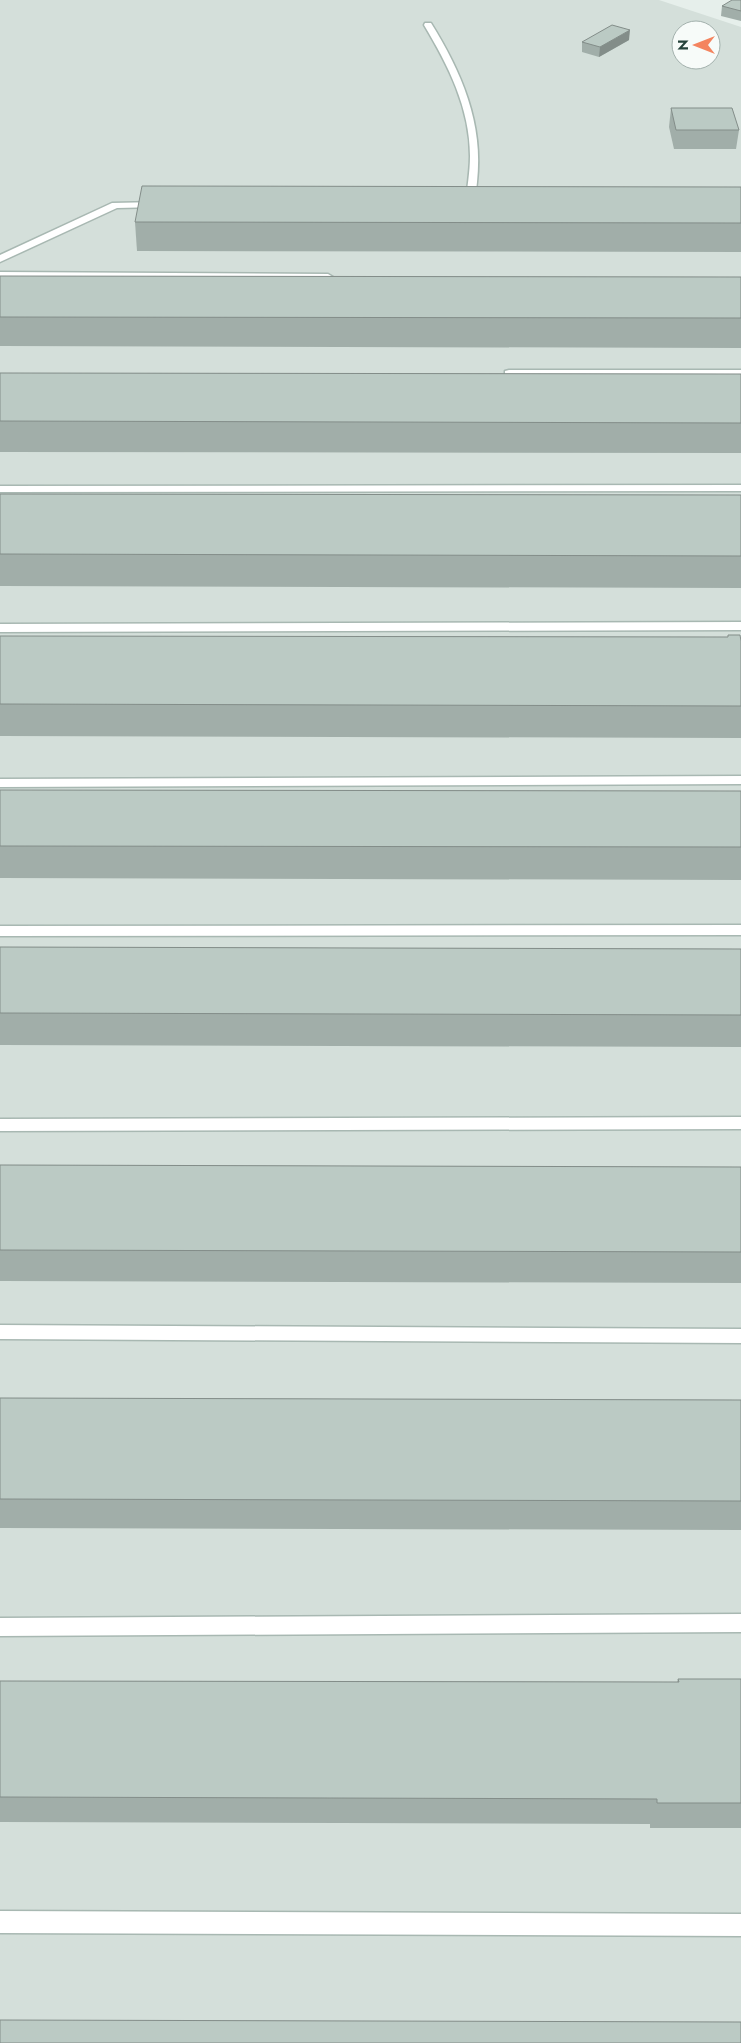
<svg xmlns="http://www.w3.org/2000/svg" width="741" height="2043" font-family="Jost,sans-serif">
<rect width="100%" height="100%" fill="#e6efeb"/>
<path fill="#d4dfda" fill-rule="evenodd" d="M0,0H659L741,27V2043H0ZM681,30H711V60H681Z"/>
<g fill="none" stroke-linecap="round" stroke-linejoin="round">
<defs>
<g id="lane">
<path d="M425,23H431C461,71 484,124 477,182C476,190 476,200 473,208L465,206C467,189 470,172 470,156C470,108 448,65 424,25Z"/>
<path d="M157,202L160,203V207L117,208L0,262V255L112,203Z"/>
<path d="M0,272L328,274L333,277L328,280L0,278Z"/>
<path d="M509,370H741V376L505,375V371Z"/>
<path d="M741,485V491L0,492V486Z"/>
<path d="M741,622V630L0,632V624Z"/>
<path d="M741,776V784L0,787V779Z"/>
<path d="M741,925V935L0,936V926Z"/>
<path d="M741,1117V1129L0,1131V1119Z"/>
<path d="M0,1325L741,1329V1343L0,1339Z"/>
<path d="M741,1614V1632L0,1636V1618Z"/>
<path d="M0,1911L741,1914V1936L0,1933Z"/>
</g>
</defs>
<use href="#lane" stroke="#a8b8b2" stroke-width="3"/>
<use href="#lane" fill="#fff" fill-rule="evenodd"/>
</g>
<g fill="#a1aea9">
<path d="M741,0V21L721,16L722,6Z"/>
<path d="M629,40L599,57L582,52V42Z"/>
<path d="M671,108L739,130L736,149H674L669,127Z"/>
<path d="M741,187V252L137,251L135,222Z"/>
<path d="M0,276L741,277V348L0,346Z"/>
<path d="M0,373L741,374V453L0,452Z"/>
<path d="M0,494L741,495V588L0,586Z"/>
<path d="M0,636L728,637L741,641V738L0,736Z"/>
<path d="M0,790L741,791V880L0,878Z"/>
<path d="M0,947L741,949V1047L0,1045Z"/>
<path d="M0,1165L741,1167V1283L0,1281Z"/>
<path d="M0,1398L741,1400V1530L0,1528Z"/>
<path d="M678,1679H741V1828H650V1824L0,1822V1681L677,1682Z"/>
</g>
<path fill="#838d89" d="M630,30L629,40L599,57L600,47Z"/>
<g fill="#bbcac4" stroke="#838d89">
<path d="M732,0H741V11L722,6Z"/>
<path d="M612,25L630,30L600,47L582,42Z"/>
<path d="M671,108H732L739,130H676Z"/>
<path d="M142,186L741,187V223L135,222Z"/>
<path d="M0,276L741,277V318L0,317Z"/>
<path d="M0,373L741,374V423L0,421Z"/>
<path d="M0,494L741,495V556L0,554Z"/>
<path d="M728,635H740L741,641V706L0,704V636L728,637Z"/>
<path d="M0,790L741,791V847L0,846Z"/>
<path d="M0,947L741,949V1015L0,1013Z"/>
<path d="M0,1165L741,1167V1252L0,1250Z"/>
<path d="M0,1398L741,1400V1501L0,1499Z"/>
<path d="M678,1679H741V1803H657V1799L0,1797V1681L679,1682Z"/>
<path d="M0,2020L741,2022V2043H0Z"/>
</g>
<g transform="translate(696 45) rotate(270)"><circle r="24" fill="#f7fbf9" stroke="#a3b1ad"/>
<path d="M0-4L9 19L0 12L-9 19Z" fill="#f4845f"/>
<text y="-8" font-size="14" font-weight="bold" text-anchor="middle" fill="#24423a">N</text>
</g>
</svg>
